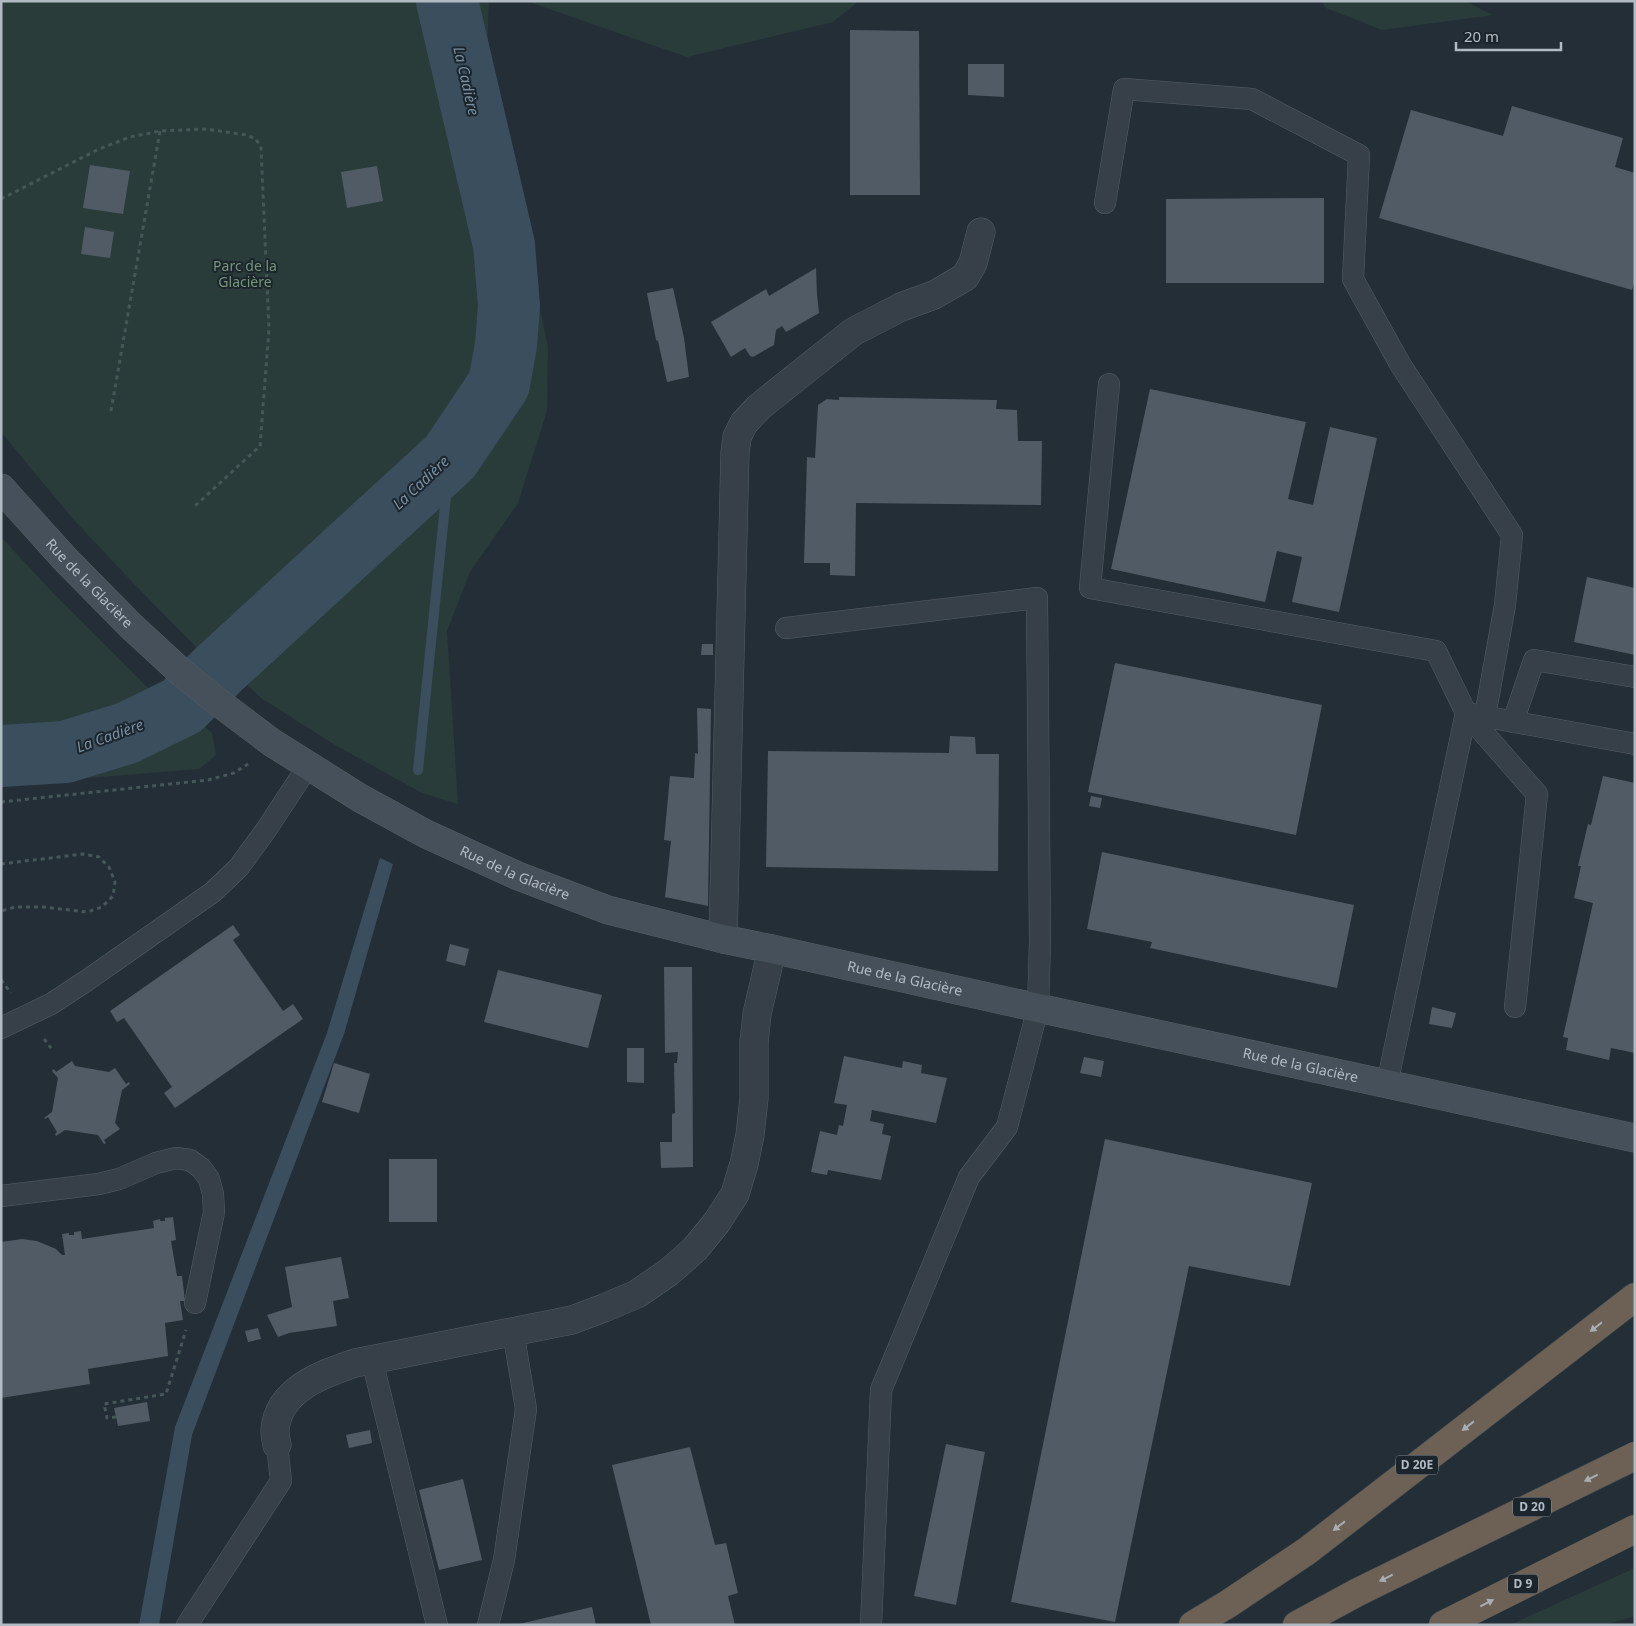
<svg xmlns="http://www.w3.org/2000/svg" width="1636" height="1626" font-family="'Noto Sans',sans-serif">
<rect width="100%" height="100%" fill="#242e37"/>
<g fill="#293c3a">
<path d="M1,1H489L487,48L509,165L548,347L547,411L518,503L470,572L447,631L458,804L422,793L335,745L261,698L244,682L233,685L199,654V650L136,586L73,519L1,432Z"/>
<path d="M526,1H859L833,22L687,57Z"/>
<path d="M1321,1H1465L1493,15L1382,30L1326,8Z"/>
<path d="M1,537L53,593L155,695L165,692L212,733L216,755L199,769L1,785Z"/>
<path d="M1635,1568V1616L1604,1625H1510Z"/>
</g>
<path fill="#3b4e5e" d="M380,858L393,864L344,1034L192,1435L159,1625H139L175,1427L327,1033Z"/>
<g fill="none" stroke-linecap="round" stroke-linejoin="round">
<path stroke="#3b4e5e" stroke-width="10" d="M418,770L450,457"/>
<path stroke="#3b4e5e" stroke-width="62" d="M1,756L65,752L127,733L182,706L219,669L450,457L499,384L506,345L509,306L504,245L447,1"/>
</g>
<g fill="#505b66">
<path d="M850,30L919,31L920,195H850Z"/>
<path d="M968,64H1004V97L968,95Z"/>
<path d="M1512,106L1623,138L1615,167L1635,173V280L1632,290L1379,218L1411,110L1503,136Z"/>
<path d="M90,165L130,171L123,214L83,208Z"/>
<path d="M377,166L383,201L347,208L341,172Z"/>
<path d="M1324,198V283H1166V199Z"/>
<path d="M85,227L114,232L110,258L81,254Z"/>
<path d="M816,268L817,295L819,313L786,332L782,326L776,330L774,345L753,357L750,356L745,348L731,357L711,322L766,289L769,296Z"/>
<path d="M673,288L684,338L689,377L667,382L658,341L656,340L647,293Z"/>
<path d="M1150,389L1306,422L1288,499L1313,505L1330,427L1377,438L1339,612L1292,602L1302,557L1277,551L1265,602L1111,569Z"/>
<path d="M839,397L997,400L996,409L1017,410L1018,441H1042L1041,505L856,503L855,576L830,575V563H804L807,457L815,458L818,405L827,399L839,400Z"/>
<path d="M1587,577L1635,588V655L1574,642Z"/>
<path d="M702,644H713V655H701Z"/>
<path d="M1115,663L1322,705L1296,835L1088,792Z"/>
<path d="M697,708L711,709L708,906L665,897L671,841L664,840L670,776L694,778L695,753L698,754Z"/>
<path d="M950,736L975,737L976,754H999L998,871L766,867L768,751L949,753Z"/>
<path d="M1603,776L1635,783V1053L1611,1048L1609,1060L1566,1050L1568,1038L1563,1037L1593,903L1574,898L1581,866H1578L1588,824L1591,825Z"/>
<path d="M1091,796L1102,798L1100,808L1089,806Z"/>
<path d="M1102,852L1354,905L1337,988L1150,948L1152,942L1087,929Z"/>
<path d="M233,925L240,935L233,940L283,1011L293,1004L303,1019L175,1108L164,1093L172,1087L124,1018L117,1022L110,1011Z"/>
<path d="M450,944L469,949L465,966L446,961Z"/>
<path d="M664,967H692L693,1167L661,1168L660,1142H672V1114L675,1113L674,1063H677L678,1052L665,1053Z"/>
<path d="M498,970L602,995L588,1048L484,1022Z"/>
<path d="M1432,1007L1456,1013L1452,1028L1429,1024Z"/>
<path d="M627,1048H644V1083L627,1082Z"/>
<path d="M844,1056L902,1068L903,1061L922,1065L921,1073L947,1078L936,1123L872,1110L870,1121L884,1124L882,1134L891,1136L881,1180L828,1170L827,1175L811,1172L820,1131L837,1135L839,1125L843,1126L847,1105L834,1103Z"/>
<path d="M1084,1057L1104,1061L1101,1077L1080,1073Z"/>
<path d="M72,1061L75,1066L109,1072L115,1068L126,1084L129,1082L130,1084L122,1090L115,1123L120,1129L104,1140L106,1143L104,1144L98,1135L65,1130L56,1136L55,1134L57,1132L48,1117L45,1119L44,1118L52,1112L58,1078L52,1071L54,1069L56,1072Z"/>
<path d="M334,1063L370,1074L359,1113L322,1102Z"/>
<path d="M1105,1139L1312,1183L1290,1286L1189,1266L1115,1622L1011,1602Z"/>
<rect x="389" y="1159" width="48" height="63"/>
<path d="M173,1217L176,1240L171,1241L177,1276H182L185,1301H180L183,1320L165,1323L168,1356L88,1369L90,1384L1,1398V1242L22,1239L37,1241L56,1249L62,1255H65L62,1234L69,1233V1235H74V1232L81,1231L82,1239L154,1228L153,1221L160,1219V1221H165V1218Z"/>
<path d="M341,1257L349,1298L333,1301L337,1326L289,1333L278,1337L267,1315L292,1307L285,1267Z"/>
<path d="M258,1328L261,1339L248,1342L245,1331Z"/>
<path d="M147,1402L150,1421L118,1426L114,1408Z"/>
<path d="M370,1430L372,1443L349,1448L346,1435Z"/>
<path d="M946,1444L985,1452L956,1605L914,1596Z"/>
<path d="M690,1447L715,1545L726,1543L738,1593L728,1596L735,1625H651L612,1465Z"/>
<path d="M463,1479L482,1560L439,1570L419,1490Z"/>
<path d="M592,1607L596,1625H519V1624Z"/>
</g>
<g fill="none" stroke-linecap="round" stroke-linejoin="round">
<defs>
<g id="lane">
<path d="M1105,203L1124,89L1252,99L1359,155L1353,279L1400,364L1512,535L1505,605L1485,716"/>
<path d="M1109,384L1090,588L1436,651L1466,713L1537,794L1515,1007"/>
<path d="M786,628L1037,598L1040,941L1038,1008L1007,1127L969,1177L881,1390L871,1625"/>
<path d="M1513,722L1534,660L1635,677"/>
<path d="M1,1028L51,1004L86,981L213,892L239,867L266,830L308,766"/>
<path d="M1387,1084L1466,713L1635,744"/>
<path d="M1,1196L99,1184L119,1179L156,1163L176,1158L190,1160L201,1168L209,1179L213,1194L214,1212L195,1303"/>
<path d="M372,1360L437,1625"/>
<path d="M187,1625L281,1481L277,1445"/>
<path d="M488,1625L504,1560L526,1409L513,1331"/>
</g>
<g id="street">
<path d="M723,939L735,453L737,437L744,423L759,407L853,332L901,307L934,295L965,277L973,263L981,232"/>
<path d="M277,1445C276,1440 275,1435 275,1430C278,1389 323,1374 355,1363L572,1320L604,1308L637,1294L669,1272L695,1249L717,1222L735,1194L744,1164L750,1135L754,1098V1042L757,1014L772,949"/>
</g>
<g id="secondary">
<path id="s1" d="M1,488L65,559L131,626L182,673L218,702L271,742L360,798L426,834L518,876L608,910L723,939L772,949L1038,1008L1635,1138"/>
</g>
<g id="highway">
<path d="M1193,1625L1228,1604L1307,1551L1635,1297"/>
<path d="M1297,1625L1358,1592L1635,1456"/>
<path d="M1443,1625L1635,1529"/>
</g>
</defs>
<use href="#lane" stroke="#555e65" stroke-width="22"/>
<use href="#street" stroke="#555e65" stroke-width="29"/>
<use href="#secondary" stroke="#555e65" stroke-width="29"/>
<use href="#highway" stroke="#424b52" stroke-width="29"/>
<g stroke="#465757" stroke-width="3" stroke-dasharray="4 4" stroke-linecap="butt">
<path d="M1,199L99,149L130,137L160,131L205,129L247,135L256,139L261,148L269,329L260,446L195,506"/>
<path d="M111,411L160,131"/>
<path d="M1,802L208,780L234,773L248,764"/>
<path d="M1,864L83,854L99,857L109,867L115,882L113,896L102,907L87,912L43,907H15L1,911"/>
<path d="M1,980L11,993"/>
<path d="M44,1039L51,1048"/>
<path d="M116,1417L107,1418L104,1404L166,1394L186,1330"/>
</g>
<use href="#lane" stroke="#374048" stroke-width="21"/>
<use href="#street" stroke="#374048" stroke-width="28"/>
<use href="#secondary" stroke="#46505a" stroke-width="28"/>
<use href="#highway" stroke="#6d6155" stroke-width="28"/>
</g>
<defs><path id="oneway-solid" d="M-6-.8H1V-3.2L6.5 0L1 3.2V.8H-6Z" transform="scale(1.25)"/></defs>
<g fill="#a8aeb3">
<use href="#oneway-solid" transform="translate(1596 1327) rotate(142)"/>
<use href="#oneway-solid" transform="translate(1468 1426) rotate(142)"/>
<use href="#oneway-solid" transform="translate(1591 1478) rotate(154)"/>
<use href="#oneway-solid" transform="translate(1339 1526) rotate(142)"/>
<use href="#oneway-solid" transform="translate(1386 1578) rotate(154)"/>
<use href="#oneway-solid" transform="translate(1487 1603) rotate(-27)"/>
</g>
<g text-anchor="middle" stroke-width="4" stroke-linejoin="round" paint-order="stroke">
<g fill="#1d252c" stroke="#858e96" stroke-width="1">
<rect x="1396" y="1455.5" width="42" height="19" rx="4"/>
<rect x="1513" y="1497.5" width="38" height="19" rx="4"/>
<rect x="1508" y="1574.5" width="30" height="19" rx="4"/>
</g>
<g font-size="12" font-weight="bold" fill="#b2bbc4">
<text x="1417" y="1469">D 20E</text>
<text x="1532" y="1511">D 20</text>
<text x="1523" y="1588">D 9</text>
</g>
<g font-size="14" fill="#739778" stroke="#1d252c">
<text x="245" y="271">Parc de la<tspan x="245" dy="16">Glacière</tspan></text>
</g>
<g font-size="14" fill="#b2bbc4" stroke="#1d252c">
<text dy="5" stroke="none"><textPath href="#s1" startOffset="130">Rue de la Glacière</textPath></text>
<text dy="5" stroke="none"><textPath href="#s1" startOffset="649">Rue de la Glacière</textPath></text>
<text dy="5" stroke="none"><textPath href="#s1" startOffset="1054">Rue de la Glacière</textPath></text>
<text dy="5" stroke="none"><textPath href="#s1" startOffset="1459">Rue de la Glacière</textPath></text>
</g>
<g font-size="15" font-style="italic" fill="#768fa4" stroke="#1d252c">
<text transform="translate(466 81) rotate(77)" y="5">La Cadière</text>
<text transform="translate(421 483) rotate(-43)" y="5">La Cadière</text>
<text transform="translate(110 736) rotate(-20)" y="5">La Cadière</text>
</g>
</g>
<rect width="1636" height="1626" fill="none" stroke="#b2bbc4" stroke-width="5"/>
<path d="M1456 42v8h105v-8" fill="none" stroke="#b2bbc4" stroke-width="2.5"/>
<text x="1464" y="42" font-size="15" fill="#b2bbc4" stroke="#1d252c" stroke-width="4" paint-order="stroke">20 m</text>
</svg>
